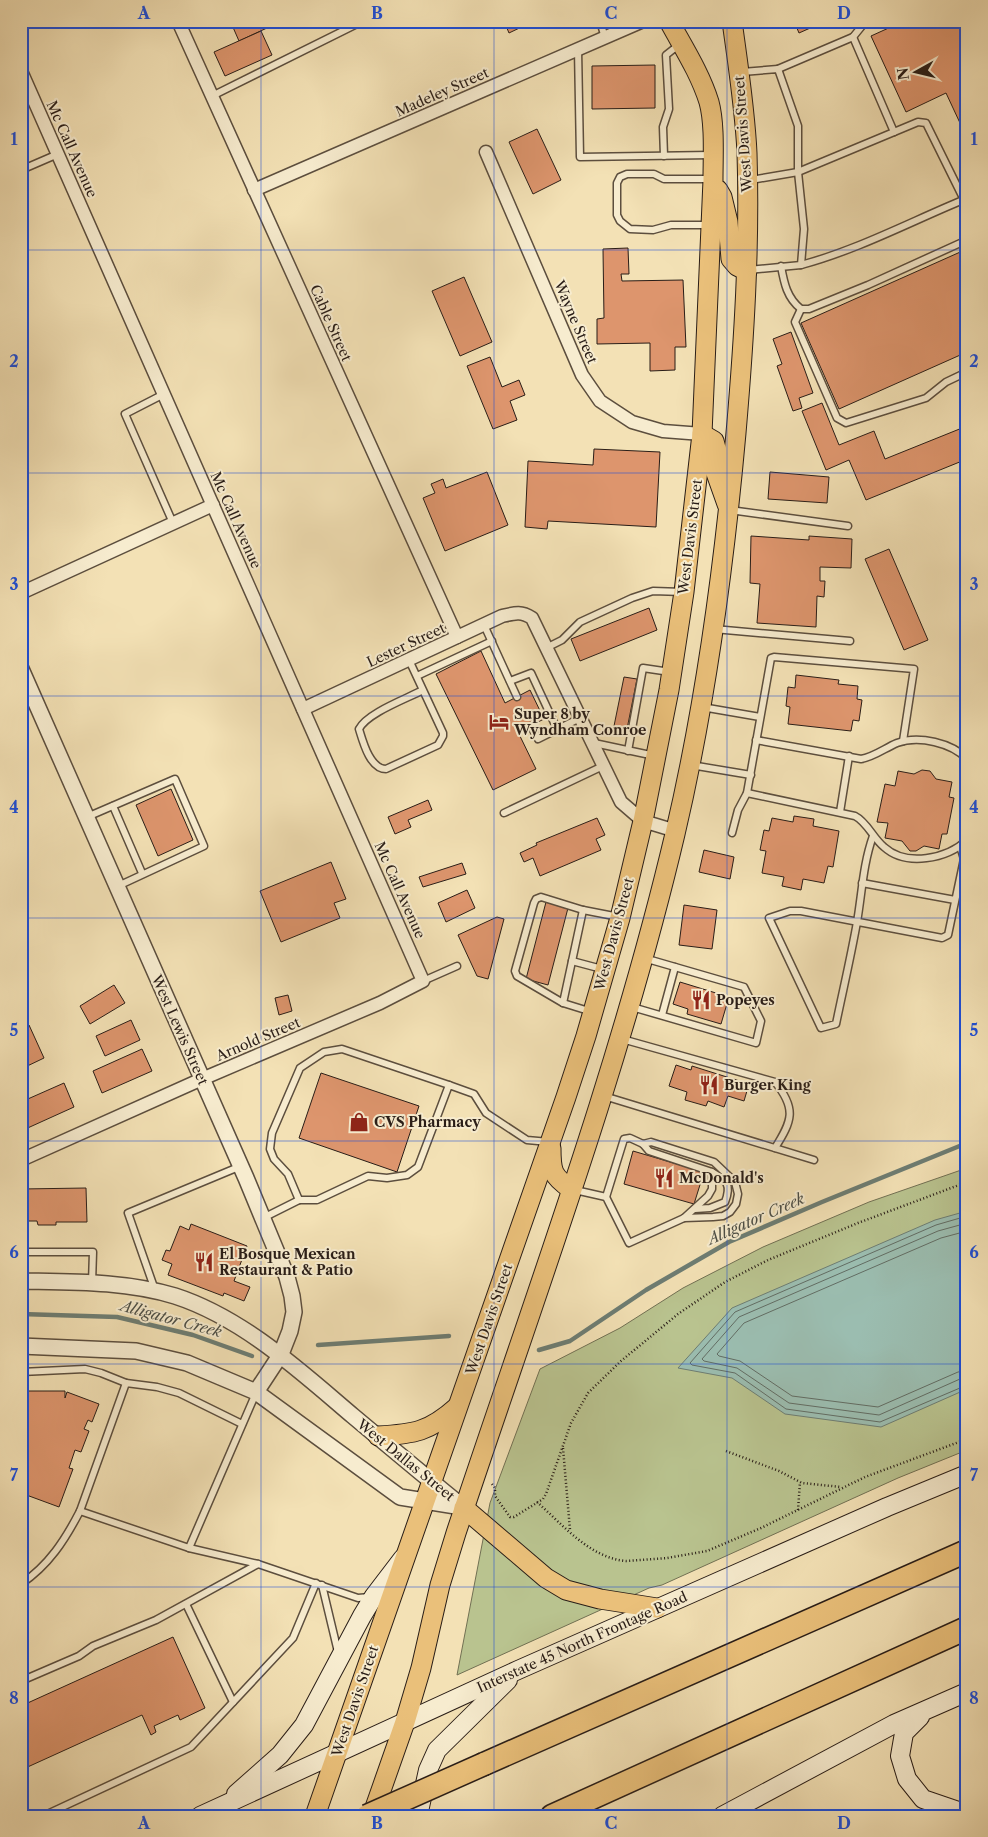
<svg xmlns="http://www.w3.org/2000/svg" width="988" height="1837" font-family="'Libre Caslon Text',serif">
<rect width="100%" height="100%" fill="#f3e1b5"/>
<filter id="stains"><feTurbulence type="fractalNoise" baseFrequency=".004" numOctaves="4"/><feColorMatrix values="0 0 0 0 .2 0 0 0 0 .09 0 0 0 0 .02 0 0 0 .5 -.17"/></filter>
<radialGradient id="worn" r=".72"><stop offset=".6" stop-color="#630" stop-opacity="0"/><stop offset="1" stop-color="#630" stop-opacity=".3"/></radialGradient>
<path fill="#b9c38f" stroke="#717053" d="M967,1168V1450L898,1478L662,1585L649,1588L457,1675L490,1503L540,1369L620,1328L683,1288L763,1247L869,1202Z"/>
<path fill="#9bbdb0" stroke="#6d7d73" d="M967,1211V1389L881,1427L785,1414L732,1378L678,1368L732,1308L935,1220Z"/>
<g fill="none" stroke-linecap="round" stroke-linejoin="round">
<g stroke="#626d64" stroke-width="1">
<path d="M967,1216L936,1225L735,1312L690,1363L692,1365L735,1373L786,1409L880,1422L967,1385"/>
<path d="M967,1223L938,1231L739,1317L702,1359L704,1361L737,1368L789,1403L879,1415L960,1379L967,1378"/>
<path d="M967,1231L941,1238L744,1323L717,1354L719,1356L740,1361L792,1396L878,1407L958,1372L967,1371"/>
</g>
<g stroke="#6d7d73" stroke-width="4.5">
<path d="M21,1314L117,1317L193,1335L252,1356"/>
<path d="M318,1345L449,1336"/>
<path d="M539,1350L570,1341L646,1290L729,1242L822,1202L967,1143"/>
</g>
</g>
<g fill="#dd956d" stroke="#291d17">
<path d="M241,21H282L239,41L232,25Z"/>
<path d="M504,21H534L509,33Z"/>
<path d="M794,21H826L799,33Z"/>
<path d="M904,21H967V138L946,93L906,112L871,36Z"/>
<path d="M261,31L272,55L225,76L214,52Z"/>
<path d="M655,65V108L592,109V66Z"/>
<path d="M537,129L561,180L533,194L509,142Z"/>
<path d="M628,248L629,274H621L622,281L683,280L686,347H675V370L650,371V343L597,344V319L604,318L603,249Z"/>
<path d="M967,249V352L839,409L801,323Z"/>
<path d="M464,277L492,342L460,356L432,291Z"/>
<path d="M791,332L813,393L799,398L802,408L793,411L777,366L782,364L773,339Z"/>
<path d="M490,357L502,387L519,380L525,395L510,401L517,420L493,429L467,366Z"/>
<path d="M822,403L839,445L874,431L885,459L967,426V459L866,500L849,460L826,470L802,411Z"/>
<path d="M594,449L660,452L656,527L548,521L547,529L525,527L528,461L593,465Z"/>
<path d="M487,472L508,525L445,551L423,498L435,493L431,484L443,479L446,488Z"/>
<path d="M770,472L829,477L827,503L768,499Z"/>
<path d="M751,536L809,540V536L852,539L851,568L820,567V581H825L824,597L817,596L816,627L757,623L760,584L750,583Z"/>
<path d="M889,549L928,640L904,650L865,559Z"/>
<path d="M649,608L657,630L580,661L571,639Z"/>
<path d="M481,651L505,703L530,690L544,719L518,732L536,769L493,790L436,674Z"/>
<path d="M796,675L839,680L838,684L858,686L857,699L862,700L859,721L853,720L851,731L788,724L790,707L786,706L788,687L795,688Z"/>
<path d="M624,677L637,679L627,729L614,726Z"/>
<path d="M922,770L930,771L936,779L952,782L949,797L954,798L947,834H942L939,849L924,846L916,851H910L902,841L885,838L888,823L877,822L885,784L895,786L898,771L914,774Z"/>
<path d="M171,789L193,840L158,856L136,805Z"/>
<path d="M428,800L432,810L408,820L411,827L395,834L388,817Z"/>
<path d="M794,816L814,819L813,826L839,831L833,867L828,866L824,883L803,879L801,890L782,886L784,877L762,873L766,851L760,850L764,830L769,831L772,818L793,822Z"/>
<path d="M597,818L605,835L596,839L601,850L540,876L533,858L524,862L520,853L537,845L536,843Z"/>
<path d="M704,850L734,857L730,879L699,872Z"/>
<path d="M331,862L346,899L334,903L340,918L281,942L260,891Z"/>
<path d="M462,863L466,874L423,887L419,877Z"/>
<path d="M467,890L475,908L446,922L438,903Z"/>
<path d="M546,902L568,908L548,985L526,979Z"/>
<path d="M684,905L717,910L712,949L679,945Z"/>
<path d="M497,917L504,919L488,979L477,976L458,935Z"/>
<path d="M680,982L729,997L721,1024L687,1014L688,1009L673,1004Z"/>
<path d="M114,985L125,1003L90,1024L80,1006Z"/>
<path d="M288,995L292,1011L279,1015L275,998Z"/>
<path d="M131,1020L140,1040L105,1056L96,1036Z"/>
<path d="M29,1025L44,1058L21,1069V1028Z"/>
<path d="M142,1049L152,1071L102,1093L93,1071Z"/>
<path d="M676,1065L691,1070L692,1066L749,1084L744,1101L728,1096L724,1107L708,1101L706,1106L685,1100L687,1092L669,1086Z"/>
<path d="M321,1073L419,1106L397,1172L299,1138Z"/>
<path d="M64,1083L74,1107L21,1131V1102Z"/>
<path d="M633,1151L704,1172L694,1204L624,1184Z"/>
<path d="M86,1188L87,1222H56V1225H38L37,1221H21V1189Z"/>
<path d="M191,1224L247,1246L234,1281L250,1287L244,1301L224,1293L223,1296L168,1275L172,1264L162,1260L166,1250L170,1251L180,1226L189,1230Z"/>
<path d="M21,1391H65V1398L67,1392L99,1404L92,1422L88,1420L84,1429L89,1431L81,1452L75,1450L69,1468L73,1469L59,1507L21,1493Z"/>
<path d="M173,1637L205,1708L180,1720L178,1715L154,1726L156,1732L151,1735L142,1715L21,1770V1706Z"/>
</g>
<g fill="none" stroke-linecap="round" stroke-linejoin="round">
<defs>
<g id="service">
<path d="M600,21L605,38"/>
<path d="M853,37L866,21"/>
<path d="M578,49L580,157L711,155"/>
<path d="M778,69L853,37L894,132"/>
<path d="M742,72L778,69L798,126V172L804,229L801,265L748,270"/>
<path d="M212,96L363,21"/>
<path d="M664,156L663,127L669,109L666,55L680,44"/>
<path d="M21,170L58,154"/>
<path d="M751,180L798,172L918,122L926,123L967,206"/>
<path d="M710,225H671L653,230L630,229L620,221L617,215V183L620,177L627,174H654L664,179H712"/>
<path d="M801,265C857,250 910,222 963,200"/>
<path d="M781,266C784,283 787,298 801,309H809L868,285L967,240"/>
<path d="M801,309L795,322L837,418L846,423L926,398L946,382L967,372"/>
<path d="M164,394L125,414L173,523"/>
<path d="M730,510L848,526"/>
<path d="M484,625L517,697"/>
<path d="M714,629L850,641"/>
<path d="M546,648L562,640L580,622L632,598L653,591L683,592"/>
<path d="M409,660L443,733V736L438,745L386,769C370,769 363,742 359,729C367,713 406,699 423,690"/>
<path d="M417,676L492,641"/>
<path d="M510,681L531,673L557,729"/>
<path d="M702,707L760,717"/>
<path d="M531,726L538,739L580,718"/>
<path d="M756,740L861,759C874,757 885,748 897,743C919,735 952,743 967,759"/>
<path d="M594,743L655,756"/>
<path d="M628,751L643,668L670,672"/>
<path d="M691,765L751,775"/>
<path d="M747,793L855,816C867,822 873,838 884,847C906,867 947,859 967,840"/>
<path d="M113,806L142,873"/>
<path d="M840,812L849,756"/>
<path d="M504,813L603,766"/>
<path d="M87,817L175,779L204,846L118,886"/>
<path d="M732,833L738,810L747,793L771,658L774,657L914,669L903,741"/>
<path d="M873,836C863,864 862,893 857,922C851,956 843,990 836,1024L821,1028L769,918L790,911H801L942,938L948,935L964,859L960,846"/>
<path d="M862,883L955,900"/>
<path d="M572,961L602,969"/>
<path d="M423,981L457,966"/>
<path d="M563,1003L583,910"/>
<path d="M632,1007L756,1043L761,1021L744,987L644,958"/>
<path d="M592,1012L563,1003L517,976L515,971L534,903L536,899L541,897L583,910L619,917"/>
<path d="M662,1015L675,967"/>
<path d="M622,1039L775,1082C797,1109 792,1121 775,1148"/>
<path d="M604,1096L814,1160"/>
<path d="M575,1190L606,1197L629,1243L684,1218L708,1196L712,1189V1172L649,1151L643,1144"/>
<path d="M606,1197L624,1139L630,1138L643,1144L651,1142L714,1162L735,1182L738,1194L736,1204L730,1212L723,1216L713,1217L684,1218"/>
<path d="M299,1200L288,1174L274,1159L270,1149L272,1133L300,1068L324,1052L342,1049L449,1085"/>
<path d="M695,1209L710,1208L725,1202C732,1184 726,1180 712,1172"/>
<path d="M263,1218L299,1200H317L368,1176L387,1178L407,1175L418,1167L449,1085L474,1094L486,1113L527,1140L549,1142"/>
<path d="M21,1252H93L92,1283"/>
<path d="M155,1290L128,1213L241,1166"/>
<path d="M21,1372L85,1369L101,1373L126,1383"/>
<path d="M80,1511L189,1548L258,1564L358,1598L370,1597"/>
<path d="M189,1548L256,1393"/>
<path d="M21,1584C49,1565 65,1540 80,1511L126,1383L157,1387L179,1393L242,1424"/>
<path d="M322,1585L338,1652"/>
<path d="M186,1604L233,1702"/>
<path d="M21,1681L79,1656L93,1646L156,1620L258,1564"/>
<path d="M43,1816L191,1747L293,1638L316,1583"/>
</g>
<g id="minor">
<path d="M178,21L457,637"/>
<path d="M21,71L423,981L380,1003L202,1079L21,1160"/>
<path d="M486,152L582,375L600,401L632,422L663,431L702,434"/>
<path d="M254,190L643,21"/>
<path d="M21,593L213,505"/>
<path d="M303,709L502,616C515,613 521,611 532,618L621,802L643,821L676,831"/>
</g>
<g id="tertiary">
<path d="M21,669L246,1178L287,1277L292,1296L294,1312L290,1331L281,1354L256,1392"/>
<path d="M21,1281C73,1282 125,1281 175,1296C243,1318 300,1371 353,1416C390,1447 427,1478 464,1508"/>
<path d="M21,1346L136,1351L187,1363L256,1392L400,1497L462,1507"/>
</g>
<g id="secondary">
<path d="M920,1717L904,1733L900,1756L907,1779L923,1799L967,1814"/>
<path d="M236,1794L280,1755L304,1725L362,1616L374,1596L403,1558"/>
<path d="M200,1816L518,1670L887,1507L967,1474"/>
<path d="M418,1816L428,1770L437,1750L508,1680"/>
<path d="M722,1816L894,1724L967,1692"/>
</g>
<g id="primary">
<path d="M718,190L722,197L728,222L731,259L737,266L747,271"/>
<path d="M702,434L714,441L717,452L716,473L727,504"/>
<path d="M551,1148C551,1171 552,1176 571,1189"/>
<path d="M378,1436C414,1434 429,1432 457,1407"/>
<path d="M464,1508L546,1578L566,1590L600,1599L657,1608"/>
<path d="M315,1816L566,1097L586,1036L620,918L643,821L669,690L684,592L702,434L713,180C713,156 715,124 709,102C700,73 683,47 669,21"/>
<path d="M372,1816L405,1722L421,1668L440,1585L456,1533C533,1301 619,1071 675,834C706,702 724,567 736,433C744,340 750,247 747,153C745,109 738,65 732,21"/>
</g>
<g id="motorway">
<path d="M484,1764L967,1551"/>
<path d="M552,1816L967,1628"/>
</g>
</defs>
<use href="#service" stroke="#5c4e3e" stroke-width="9"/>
<use href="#minor" stroke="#5c4e3e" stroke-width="15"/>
<use href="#tertiary" stroke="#5c4e3e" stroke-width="18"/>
<use href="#secondary" stroke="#291d17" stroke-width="20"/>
<use href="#primary" stroke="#291d17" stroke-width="21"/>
<use href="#motorway" stroke="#291d17" stroke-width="25"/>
<g stroke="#291d17" stroke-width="2.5" stroke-dasharray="1 2.5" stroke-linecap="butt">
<path d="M563,1448L570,1530"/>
<path d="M726,1451L779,1471L802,1483L841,1487"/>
<path d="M492,1484L495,1488V1496L510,1517H514L543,1499L546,1494L571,1423L588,1393L621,1361L678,1314L725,1282L768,1260L858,1223L967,1182"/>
<path d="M537,1502C563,1525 590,1558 626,1561L667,1558L707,1551L761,1528L865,1477L967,1439"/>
<path d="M798,1510L800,1482"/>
</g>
<use href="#service" stroke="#f7eccf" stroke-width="6"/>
<use href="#minor" stroke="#f7eccf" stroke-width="12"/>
<use href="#tertiary" stroke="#f7eccf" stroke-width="15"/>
<use href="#secondary" stroke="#f7eccf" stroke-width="18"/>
<use href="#primary" stroke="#eac07a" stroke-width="19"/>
<use href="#motorway" stroke="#eac07a" stroke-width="22"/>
<defs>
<path id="motorway-bridge" d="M367,1816L484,1764"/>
</defs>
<use href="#motorway-bridge" stroke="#291d17" stroke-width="25" stroke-linecap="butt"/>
<use href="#motorway-bridge" stroke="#eac07a" stroke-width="22"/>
</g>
<path fill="none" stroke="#1d4ed8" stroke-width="1" stroke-opacity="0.55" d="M261,21V1816M494,21V1816M727,21V1816M21,250H967M21,473H967M21,696H967M21,918H967M21,1141H967M21,1364H967M21,1587H967"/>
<defs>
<symbol id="hotel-bare" viewBox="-9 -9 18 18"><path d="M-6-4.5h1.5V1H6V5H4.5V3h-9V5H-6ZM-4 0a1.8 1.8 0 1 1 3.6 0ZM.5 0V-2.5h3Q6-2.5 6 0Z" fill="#8f2418" stroke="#f7eccf" stroke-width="2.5" paint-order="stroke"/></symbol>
<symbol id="restaurant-bare" viewBox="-9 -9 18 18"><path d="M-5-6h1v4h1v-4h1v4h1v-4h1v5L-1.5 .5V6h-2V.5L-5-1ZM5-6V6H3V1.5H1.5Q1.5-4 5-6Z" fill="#8f2418" stroke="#f7eccf" stroke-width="2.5" paint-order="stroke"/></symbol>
<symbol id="shop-bare" viewBox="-9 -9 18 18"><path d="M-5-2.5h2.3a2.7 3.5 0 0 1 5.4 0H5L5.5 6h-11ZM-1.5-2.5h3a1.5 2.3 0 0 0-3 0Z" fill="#8f2418" stroke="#f7eccf" stroke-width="2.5" paint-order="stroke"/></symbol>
</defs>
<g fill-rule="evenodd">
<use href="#hotel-bare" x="485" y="708" width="28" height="28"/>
<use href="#restaurant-bare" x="687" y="986" width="28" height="28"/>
<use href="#restaurant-bare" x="695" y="1071" width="28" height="28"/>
<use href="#shop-bare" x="345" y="1108" width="28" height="28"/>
<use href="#restaurant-bare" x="650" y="1164" width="28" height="28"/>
<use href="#restaurant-bare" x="190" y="1248" width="28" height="28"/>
</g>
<g text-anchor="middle" stroke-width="4" stroke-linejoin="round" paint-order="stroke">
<g font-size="14" fill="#291d17" stroke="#f7eccf">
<text transform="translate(442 92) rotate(-24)" y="5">Madeley Street</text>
<text transform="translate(743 134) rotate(-94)" y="5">West Davis Street</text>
<text transform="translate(72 149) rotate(66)" y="5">Mc Call Avenue</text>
<text transform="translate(576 322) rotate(67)" y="5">Wayne Street</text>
<text transform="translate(331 323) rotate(66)" y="5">Cable Street</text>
<text transform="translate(236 520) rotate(66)" y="5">Mc Call Avenue</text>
<text transform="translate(690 537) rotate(-83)" y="5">West Davis Street</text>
<text transform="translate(406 645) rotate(-25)" y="5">Lester Street</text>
<text transform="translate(400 890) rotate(66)" y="5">Mc Call Avenue</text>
<text transform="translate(614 934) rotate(-75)" y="5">West Davis Street</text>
<text transform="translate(180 1030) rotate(66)" y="5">West Lewis Street</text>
<text transform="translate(258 1039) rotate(-23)" y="5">Arnold Street</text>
<text transform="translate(489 1319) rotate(-71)" y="5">West Davis Street</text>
<text transform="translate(406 1460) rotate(39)" y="5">West Dallas Street</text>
<text transform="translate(582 1642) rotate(-24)" y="5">Interstate 45 North Frontage Road</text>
<text transform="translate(355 1701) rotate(-71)" y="5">West Davis Street</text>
</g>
<g font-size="14" font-weight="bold" fill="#291d17" stroke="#f7eccf" text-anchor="start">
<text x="514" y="719">Super 8 by<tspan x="514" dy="16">Wyndham Conroe</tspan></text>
<text x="716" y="1005">Popeyes</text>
<text x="724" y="1090">Burger King</text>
<text x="374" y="1127">CVS Pharmacy</text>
<text x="679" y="1183">McDonald's</text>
<text x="219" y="1259">El Bosque Mexican<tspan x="219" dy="16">Restaurant &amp; Patio</tspan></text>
</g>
<g font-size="15" font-style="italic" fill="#4b4d45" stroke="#f7eccf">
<text transform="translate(756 1219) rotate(-24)" y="5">Alligator Creek</text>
<text transform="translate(171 1319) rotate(15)" y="5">Alligator Creek</text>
</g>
</g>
<rect width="988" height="1837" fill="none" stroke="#f3e1b5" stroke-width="55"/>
<g transform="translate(916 72) rotate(262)" stroke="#f7eccf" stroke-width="4" paint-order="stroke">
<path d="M0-4L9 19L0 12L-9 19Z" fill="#291d17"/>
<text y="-8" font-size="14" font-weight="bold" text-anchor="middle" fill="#291d17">N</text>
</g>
<rect x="28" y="28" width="932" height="1782" fill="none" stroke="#1d4ed8" stroke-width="2"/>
<g font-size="16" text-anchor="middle" font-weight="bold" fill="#1d4ed8">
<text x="144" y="19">A</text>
<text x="377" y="19">B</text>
<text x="611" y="19">C</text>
<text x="844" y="19">D</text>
<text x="14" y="145">1</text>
<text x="974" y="145">1</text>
<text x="14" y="367">2</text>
<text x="974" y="367">2</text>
<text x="14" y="590">3</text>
<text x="974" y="590">3</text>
<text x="14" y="813">4</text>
<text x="974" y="813">4</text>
<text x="14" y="1036">5</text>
<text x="974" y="1036">5</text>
<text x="14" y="1258">6</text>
<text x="974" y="1258">6</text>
<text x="14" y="1481">7</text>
<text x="974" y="1481">7</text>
<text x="14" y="1704">8</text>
<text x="974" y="1704">8</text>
<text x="144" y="1829">A</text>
<text x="377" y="1829">B</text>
<text x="611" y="1829">C</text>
<text x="844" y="1829">D</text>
</g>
<rect width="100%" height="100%" filter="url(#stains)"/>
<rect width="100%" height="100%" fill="url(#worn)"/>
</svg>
